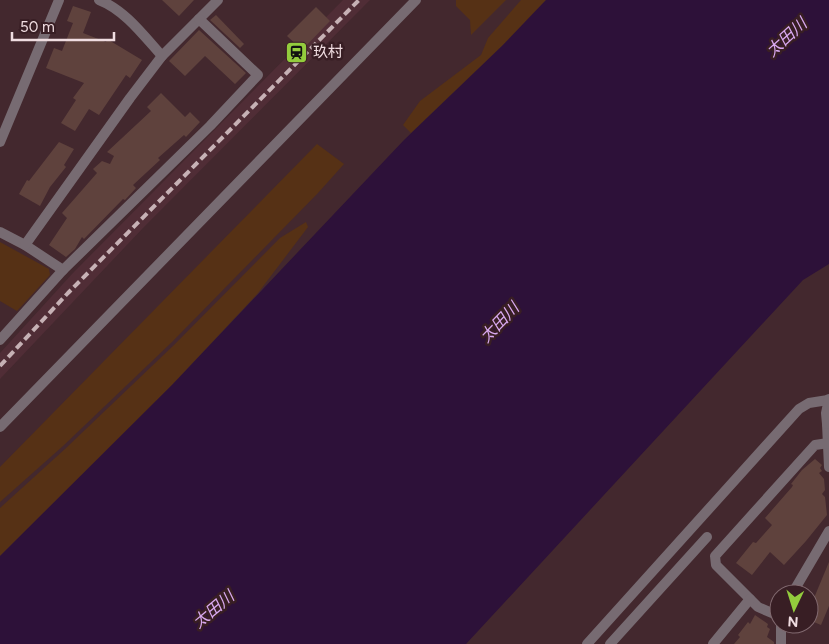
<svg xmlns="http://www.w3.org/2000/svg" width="829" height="644" font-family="Figtree,'Noto Sans JP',sans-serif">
<rect width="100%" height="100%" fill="#43282e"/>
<path fill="#502d36" d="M343,0H370L143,228L0,379V353L72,274Z"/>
<g fill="#563115">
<path d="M456,0H506L471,35L470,20L456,6Z"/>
<path d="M521,0H546L502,46L411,133L403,125L420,101L481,55L488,38Z"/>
<path d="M317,144L344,164L318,193L172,342L63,446L0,502V467Z"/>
<path d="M306,222L308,227L258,293L172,385L0,556V508L65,449L174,345L280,238Z"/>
<path d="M0,242L49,269L50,275L17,311L0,301Z"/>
</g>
<path fill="#2d1139" d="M546,0H829V264L803,280L466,644H0V556L172,385L404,140L502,46Z"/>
<g fill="#5f423d">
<path d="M162,0H194L179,16Z"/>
<path d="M73,6L91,12L83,33L106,42L107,39L142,60L130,78L126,75L99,115L89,109L75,131L61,123L76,100L73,98L84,83L46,68L54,48L62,51L73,23L67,21Z"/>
<path d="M316,7L330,21L302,50L287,36Z"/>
<path d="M216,15L244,44L240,48L210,20Z"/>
<path d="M199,30L246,73L235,84L205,56L185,76L169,61Z"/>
<path d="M161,93L185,117L190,112L200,122L186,137L184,135L158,158L160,160L133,185L136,188L125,200L123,199L84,239L82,237L75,249L66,257L49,245L67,218L62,213L97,173L93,169L102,161L110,164L114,156L107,152L151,111L147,107Z"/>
<path d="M59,142L74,149L64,165L66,167L50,187L40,206L19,194L27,180L29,181Z"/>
<path d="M815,459L822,465L820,468L822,471L819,473L824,479L825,490L822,494L825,497L827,515L806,541L784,565L770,552L752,575L736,563L753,542L756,543L772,525L765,518L792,487L793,485L791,484L802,470Z"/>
<path d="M829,562V606L821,625L809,620V610Z"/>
<path d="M755,615L768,624L767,627L770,629L767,637L774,642V644H734L740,637L738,635L748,622L750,624Z"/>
</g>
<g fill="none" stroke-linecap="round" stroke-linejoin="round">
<g stroke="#776b72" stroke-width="10">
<path d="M99,0C125,10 144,36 162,56"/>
<path d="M0,232L25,245L63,270"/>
<path d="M25,245L130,98L162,56L218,0"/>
<path d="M0,340L63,270L210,126L258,75L199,19"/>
<path d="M827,424L829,467"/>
<path d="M0,427L416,0"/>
<path d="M792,594L829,531"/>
<path d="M779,616L758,607L716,565L715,556L815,445L828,443"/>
<path d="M587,644L799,409L809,403L828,400"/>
<path d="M610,644L707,537"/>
<path d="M713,644L750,599"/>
<path d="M781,644V624"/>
</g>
<g stroke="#776b72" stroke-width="10">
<path d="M0,142L59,0"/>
<path d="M827,424L826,413L829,399"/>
</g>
<path stroke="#c6b1b5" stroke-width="4" stroke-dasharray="8 4" stroke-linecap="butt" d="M0,366L68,293L359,0"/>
</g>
<defs>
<symbol id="station-square" viewBox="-11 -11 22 22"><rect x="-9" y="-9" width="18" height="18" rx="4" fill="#93cc3d" stroke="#381e24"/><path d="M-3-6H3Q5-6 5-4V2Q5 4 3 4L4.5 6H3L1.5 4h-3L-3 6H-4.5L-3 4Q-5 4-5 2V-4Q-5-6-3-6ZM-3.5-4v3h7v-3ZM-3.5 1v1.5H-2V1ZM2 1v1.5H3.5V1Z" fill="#111"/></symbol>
</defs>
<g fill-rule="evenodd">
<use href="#station-square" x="284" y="40" width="25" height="25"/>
</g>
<g text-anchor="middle" stroke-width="5" stroke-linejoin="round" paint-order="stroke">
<g font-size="15" fill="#f0dde1" stroke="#381e24" text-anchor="start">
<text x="313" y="57">玖村</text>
</g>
<g font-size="16" font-style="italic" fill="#d9a9f0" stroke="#381e24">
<text transform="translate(786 37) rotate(-42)" y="6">太田川</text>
<text transform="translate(499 322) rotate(-46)" y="6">太田川</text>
<text transform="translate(213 609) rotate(-40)" y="6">太田川</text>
</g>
</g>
<g transform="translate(794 609) rotate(184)"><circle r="24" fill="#381e24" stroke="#826a70"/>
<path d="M0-4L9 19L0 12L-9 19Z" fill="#93cc3d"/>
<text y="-8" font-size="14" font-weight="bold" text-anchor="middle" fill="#f0dde1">N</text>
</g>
<path d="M12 32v8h102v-8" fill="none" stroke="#f0dde1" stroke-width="2.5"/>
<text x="20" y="32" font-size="15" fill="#f0dde1" stroke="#381e24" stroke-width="4" paint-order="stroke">50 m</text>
</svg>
